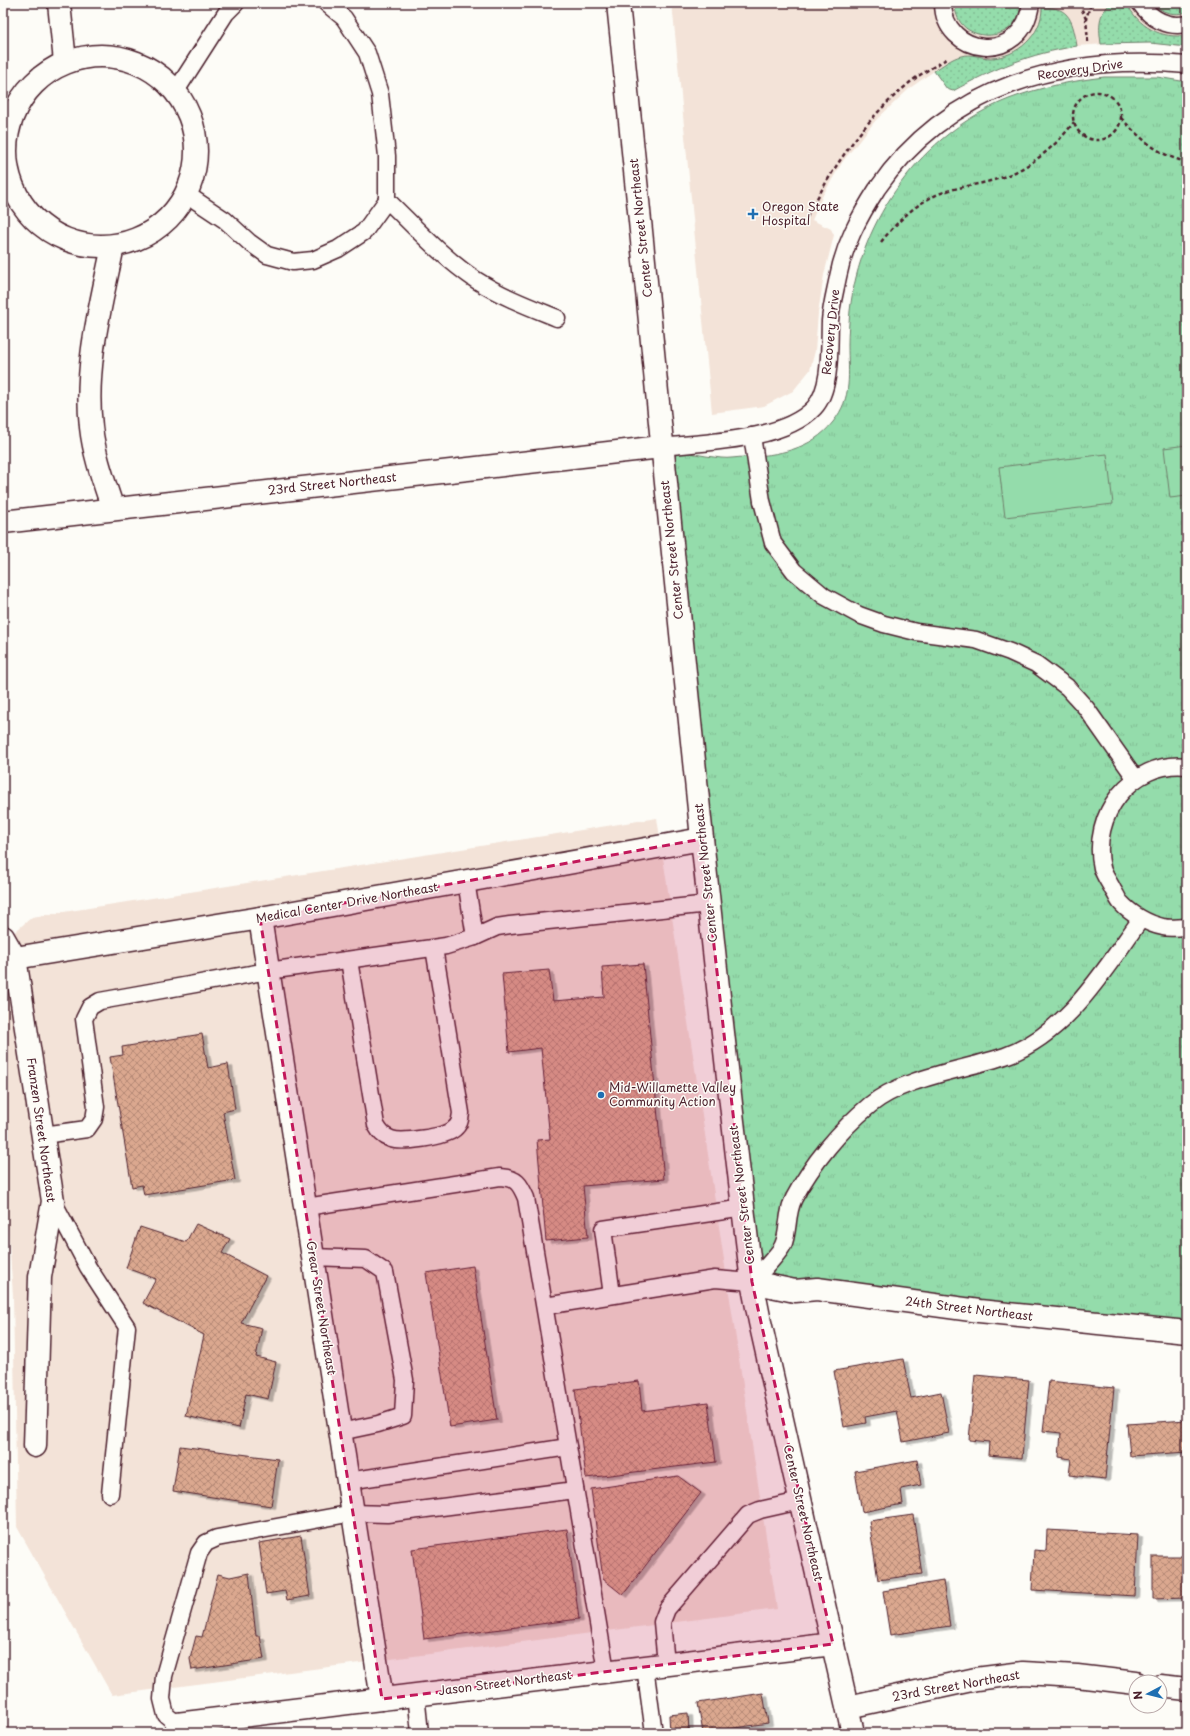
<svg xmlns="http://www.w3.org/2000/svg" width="1190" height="1736" font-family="'Playpen Sans',sans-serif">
<defs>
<pattern id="grass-dots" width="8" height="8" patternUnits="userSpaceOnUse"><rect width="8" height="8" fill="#94dcab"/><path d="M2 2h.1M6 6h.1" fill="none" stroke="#81bc93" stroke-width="1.8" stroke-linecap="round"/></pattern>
<pattern id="park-tufts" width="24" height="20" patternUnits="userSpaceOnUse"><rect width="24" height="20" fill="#94dcab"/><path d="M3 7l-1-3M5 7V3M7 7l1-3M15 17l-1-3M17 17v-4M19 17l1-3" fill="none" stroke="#81bc93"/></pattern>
<pattern id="building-cross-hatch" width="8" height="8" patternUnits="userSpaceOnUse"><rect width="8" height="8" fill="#dba88f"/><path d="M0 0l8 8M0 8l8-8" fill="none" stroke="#b48875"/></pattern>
<filter id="shadow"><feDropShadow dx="4.5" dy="2.5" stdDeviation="0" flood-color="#0004"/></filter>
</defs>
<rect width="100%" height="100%" fill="#fdfcf7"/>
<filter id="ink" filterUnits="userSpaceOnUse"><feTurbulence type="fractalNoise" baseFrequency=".025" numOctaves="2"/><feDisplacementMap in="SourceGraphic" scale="8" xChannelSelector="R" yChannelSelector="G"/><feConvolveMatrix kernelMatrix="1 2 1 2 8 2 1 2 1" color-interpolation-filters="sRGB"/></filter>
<g filter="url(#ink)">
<g fill="#f3e3d8">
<path d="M672,3H1187V47L1134,42L1077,46L1033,56L997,68L951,91L947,89L934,71L910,88L876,120L843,161L823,195L812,220L831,229L834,235L824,275L818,313L815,351L810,370L793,391L764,406L712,413Z"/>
<path d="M657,818L777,1609L112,1695L17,1527L13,1295L3,1156V942L32,917Z"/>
</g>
<g fill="url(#grass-dots)" stroke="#6f7e6b">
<path d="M955,3H1020C1023,45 954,47 955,3Z"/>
<path d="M1112,3H1127C1137,26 1162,40 1187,35V47L1150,43L1101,44C1099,28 1097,13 1112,3Z"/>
<path d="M1153,3H1187V12C1175,16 1161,13 1153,3Z"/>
<path d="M1042,8C1071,5 1073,24 1077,46C1029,54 995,68 953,91L947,89L934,71C942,66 952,58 961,56C971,53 981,58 991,58C1017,57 1042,35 1042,8Z"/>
</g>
<path fill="url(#park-tufts)" stroke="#6f7e6b" d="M1104,77H1157L1187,82V1332L752,1282L661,447C681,451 701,456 721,458C729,459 737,457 745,457C778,455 811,450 833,422C853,397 848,374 848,345C848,333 849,322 850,311C860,219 922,133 1009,99C1040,87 1072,81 1104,77Z"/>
<g fill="#94dcab" stroke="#6f7e6b">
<path d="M1187,445V496L1170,498L1164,448Z"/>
<path d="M1107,454L1113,504L1005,517L999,467Z"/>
</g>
<g fill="url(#building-cross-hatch)" stroke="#4a1f2b" filter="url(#shadow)">
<path d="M643,964L664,1179L583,1186L588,1237L546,1241L537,1140L550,1139L541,1048L509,1052L502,974L549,970L553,1001L604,997L602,967Z"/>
<path d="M202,1034L208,1068L228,1064L235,1109L223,1112L235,1180L144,1195L142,1185L132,1187L110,1057L123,1055L122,1047Z"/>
<path d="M196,1224L230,1239L222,1253L266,1276L241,1323L262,1328L256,1357L276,1362L268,1399L246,1394L239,1428L186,1416L204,1335L143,1303L156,1279L126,1268L140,1227L186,1242Z"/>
<path d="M473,1266L497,1420L450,1427L426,1273Z"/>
<path d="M903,1359L911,1398L941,1392L949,1433L903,1442L897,1411L865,1417L866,1423L844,1427L834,1371Z"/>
<path d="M975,1375L1029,1380L1022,1458L988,1455L989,1442L969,1440Z"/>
<path d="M639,1381L642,1411L708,1402L716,1462L586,1478L575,1389Z"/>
<path d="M1049,1381L1114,1388L1105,1479L1069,1475L1071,1459L1059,1457L1061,1433L1043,1431Z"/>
<path d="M1187,1420V1452L1130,1456L1127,1424Z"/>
<path d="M180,1446L278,1459L271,1506L173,1491Z"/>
<path d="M917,1460L921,1485L901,1489L903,1504L862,1512L855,1471Z"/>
<path d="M678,1476L701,1493L623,1595L603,1579L591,1489Z"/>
<path d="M913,1515L922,1574L878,1580L869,1521Z"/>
<path d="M567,1529L579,1619L424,1639L412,1549Z"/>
<path d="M1047,1530L1138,1535L1135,1596L1032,1590L1034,1550L1046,1551Z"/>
<path d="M301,1536L310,1596L287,1600L285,1591L266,1594L259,1543Z"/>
<path d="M1153,1556H1187V1598L1153,1599Z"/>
<path d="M249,1573L256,1636H260L264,1659L192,1670L190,1659L196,1636L202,1637L218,1574L230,1577Z"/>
<path d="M943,1581L950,1626L890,1635L883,1591Z"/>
<path d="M763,1693L768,1723L703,1733L698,1703Z"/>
<path d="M688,1713L689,1733H670L669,1715Z"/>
</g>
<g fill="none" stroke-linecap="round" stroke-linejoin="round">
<defs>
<g id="service">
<path d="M943,3C943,56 1023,67 1031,3"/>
<path d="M1140,3C1151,19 1167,28 1187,24"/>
<path d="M176,91L226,13L236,3"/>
<path d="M186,194L225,220L249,242L267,255L293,262L313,260L338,249L364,232L387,200V156L380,94L367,53L344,18L326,3"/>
<path d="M387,200C415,227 443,258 476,280C501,296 530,307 557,318"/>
<path d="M752,436L762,501L773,543L794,571L824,596L859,615L884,624L916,632L976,640L1010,652L1036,664L1067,687L1086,708L1136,779"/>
<path d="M661,447C705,442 783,441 814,408C832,389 829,346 830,321C831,307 835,292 838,277C844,245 859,217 877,189C949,84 1066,54 1187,65"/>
<path d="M1187,766C1131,760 1090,816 1102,868C1104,876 1110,883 1113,890C1116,894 1118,900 1121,903C1131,914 1148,924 1163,927C1170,929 1179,927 1187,927"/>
<path d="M466,881L475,937L497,927L510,925L709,904"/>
<path d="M349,960L376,1125C380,1132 383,1136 391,1139C402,1143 445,1137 454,1129C460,1124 460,1120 461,1113L434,948"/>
<path d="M43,1135L87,1129L94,1119L96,1107L84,1019L90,1007L100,1001L268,971L446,946L475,937"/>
<path d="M53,1201L88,1267L127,1327L110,1494"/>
<path d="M306,1207L500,1177C517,1178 520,1184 526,1198L606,1671"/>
<path d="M313,1257L366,1259L385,1272L405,1380L403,1416L378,1424L340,1432"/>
<path d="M612,1295L603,1229L744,1208"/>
<path d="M545,1306L715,1279L752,1282C759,1274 780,1253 783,1245C789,1233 786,1213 794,1198C812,1164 840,1130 870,1105C904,1077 964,1070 1005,1056C1067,1034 1104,970 1141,919"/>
<path d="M348,1481L568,1447"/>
<path d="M666,1664L662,1622L667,1609L748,1515L760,1510L800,1501"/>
<path d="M645,1667L654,1733"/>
<path d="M416,1694L420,1733"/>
<path d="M177,1724L166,1715L162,1699L164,1676L199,1553L206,1543L217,1538L353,1513L387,1514L575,1490"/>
</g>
<g id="minor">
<path d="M59,3L65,62"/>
<circle cx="101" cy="151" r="95"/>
<path d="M113,509C104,482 94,455 91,427C84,366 101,305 113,246"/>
<path d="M260,918L382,1699"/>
<path d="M3,937L15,958L53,1201L40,1277L35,1446"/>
<path d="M15,958L260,918L702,839"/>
<path d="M1160,1686L1187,1689"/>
<path d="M848,1707L976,1679L1023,1673L1077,1676L1136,1683"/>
<path d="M177,1724L833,1644"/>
</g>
<g id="tertiary">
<path d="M3,522L661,447"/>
<path d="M752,1282L795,1291L817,1289L979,1311L1187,1332"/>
</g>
<path id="secondary" d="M618,3C662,430 700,857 752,1282L760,1322L853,1733"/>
</defs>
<use href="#service" stroke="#4a1f2b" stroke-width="19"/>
<use href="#minor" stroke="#4a1f2b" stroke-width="25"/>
<use href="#tertiary" stroke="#4a1f2b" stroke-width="25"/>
<use href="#secondary" stroke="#4a1f2b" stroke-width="25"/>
<g stroke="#4a1f2b" stroke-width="2.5" stroke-dasharray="4 3" stroke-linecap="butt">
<path d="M1079,3L1086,19"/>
<path d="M3,10L10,3"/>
<path d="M1088,42L1086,19L1091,3"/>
<circle cx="1097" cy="116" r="24"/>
<path d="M1121,118C1140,138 1159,156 1187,162"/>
<path d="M807,217C833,167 863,121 907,85C919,74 934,67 948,58"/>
<path d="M881,242C896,223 913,206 934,196C953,187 974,186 994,180C1026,171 1054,149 1074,122"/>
</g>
<use href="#service" stroke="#fdfcf7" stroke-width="16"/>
<use href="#minor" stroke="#fdfcf7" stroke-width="22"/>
<use href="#tertiary" stroke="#fdfcf7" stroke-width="22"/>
<use href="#secondary" stroke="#fdfcf7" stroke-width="22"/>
</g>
</g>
<path fill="#c2185b" fill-opacity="0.2" stroke="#c2185b" stroke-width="3" stroke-dasharray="8 5" stroke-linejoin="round" d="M702,839L752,1282L833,1644L382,1699L260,918Z"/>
<g fill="#1f6fb2" stroke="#fdfcf7" stroke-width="1.5">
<path d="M751 208h4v4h4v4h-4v4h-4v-4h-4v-4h4z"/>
<circle cx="601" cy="1095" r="4"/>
</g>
<g text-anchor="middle" stroke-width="3" stroke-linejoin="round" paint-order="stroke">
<g font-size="12" fill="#4a1f2b" stroke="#fdfcf7">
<text transform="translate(1080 70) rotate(-8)" y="4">Recovery Drive</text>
<text transform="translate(641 228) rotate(-96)" y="4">Center Street Northeast</text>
<text transform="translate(831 332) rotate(-84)" y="4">Recovery Drive</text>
<text transform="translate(332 484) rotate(-6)" y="4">23rd Street Northeast</text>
<text transform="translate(672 550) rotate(-96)" y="4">Center Street Northeast</text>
<text transform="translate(706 873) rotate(-96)" y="4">Center Street Northeast</text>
<text transform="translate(347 903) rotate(-10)" y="4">Medical Center Drive Northeast</text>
<text transform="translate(41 1130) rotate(82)" y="4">Franzen Street Northeast</text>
<text transform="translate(742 1195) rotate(-97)" y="4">Center Street Northeast</text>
<text transform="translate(321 1308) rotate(81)" y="4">Grear Street Northeast</text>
<text transform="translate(969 1309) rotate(7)" y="4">24th Street Northeast</text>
<text transform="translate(803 1513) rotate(77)" y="4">Center Street Northeast</text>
<text transform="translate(505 1683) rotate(-7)" y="4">Jason Street Northeast</text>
<text transform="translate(956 1686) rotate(-10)" y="4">23rd Street Northeast</text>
</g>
<g font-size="12" fill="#4a1f2b" stroke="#fdfcf7" text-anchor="start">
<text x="762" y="211">Oregon State<tspan x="762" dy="14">Hospital</tspan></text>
<text x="609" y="1092">Mid-Willamette Valley<tspan x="609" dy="14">Community Action</tspan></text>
</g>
</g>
<rect width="1190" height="1736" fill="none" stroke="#fdfcf7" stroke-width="16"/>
<rect x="8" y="8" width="1174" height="1720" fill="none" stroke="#4a1f2b" stroke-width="1.5" filter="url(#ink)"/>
<g transform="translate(1148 1694) rotate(263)"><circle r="19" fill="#fdfcf7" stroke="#b5a4a5"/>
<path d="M0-3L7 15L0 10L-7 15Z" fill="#1f6fb2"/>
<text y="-6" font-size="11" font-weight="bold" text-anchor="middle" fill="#4a1f2b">N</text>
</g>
</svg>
